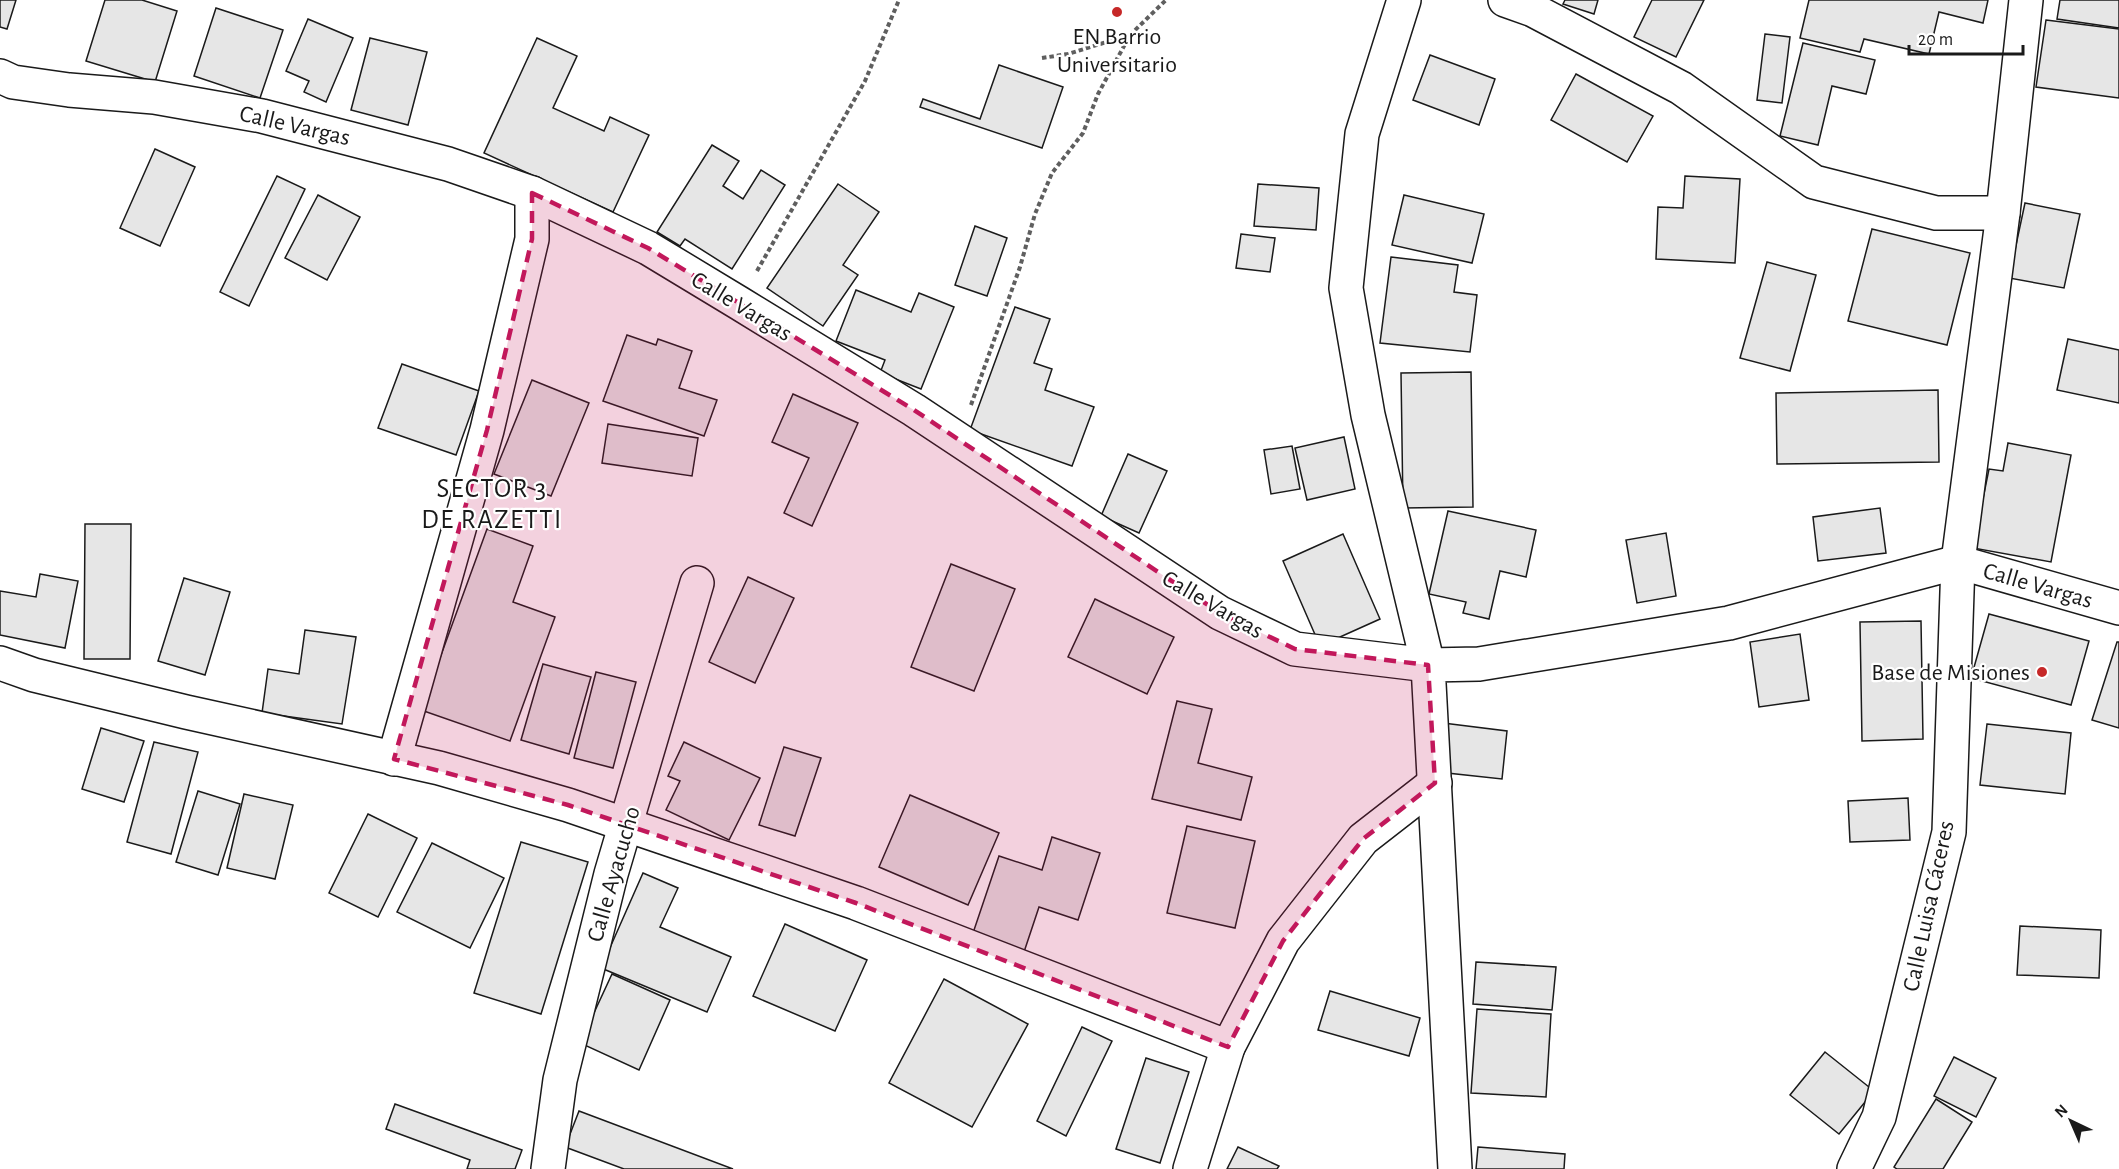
<svg xmlns="http://www.w3.org/2000/svg" width="2119" height="1169" font-family="'Alegreya Sans',sans-serif">
<rect width="100%" height="100%" fill="#fff"/>
<g fill="#e6e6e6" stroke="#1a1a1a" stroke-width="1.5">
<path d="M0,0H16L7,29L0,27Z"/>
<path d="M105,0H142L177,11L155,82L86,61Z"/>
<path d="M1565,0H1598L1594,14L1563,4Z"/>
<path d="M1652,0H1704L1676,57L1634,37Z"/>
<path d="M1809,0H1988L1983,23L1939,12L1929,54L1864,39L1860,52L1800,38Z"/>
<path d="M2060,0H2119V28L2057,19Z"/>
<path d="M216,8L283,30L260,98L194,76Z"/>
<path d="M308,19L353,38L326,102L304,92L309,81L286,71Z"/>
<path d="M2046,20L2119,29V98L2036,87Z"/>
<path d="M1765,34L1790,37L1782,103L1757,100Z"/>
<path d="M370,38L427,52L408,125L351,110Z"/>
<path d="M537,38L577,56L553,108L604,131L610,117L649,135L613,212L484,153Z"/>
<path d="M1803,43L1875,60L1866,94L1832,86L1818,145L1780,136Z"/>
<path d="M1430,55L1495,79L1479,125L1413,100Z"/>
<path d="M999,65L1063,87L1042,148L920,107L923,99L980,119Z"/>
<path d="M1576,74L1653,116L1627,162L1551,120Z"/>
<path d="M712,145L739,161L723,186L743,199L761,170L785,185L732,269L685,239L680,246L657,232Z"/>
<path d="M155,149L195,167L160,246L120,228Z"/>
<path d="M277,176L305,189L249,306L220,292Z"/>
<path d="M1685,176L1740,179L1735,263L1656,259L1658,207L1683,208Z"/>
<path d="M838,184L879,212L843,265L858,275L823,326L767,288Z"/>
<path d="M1258,184L1319,188L1316,230L1254,226Z"/>
<path d="M318,195L360,217L327,280L285,258Z"/>
<path d="M1404,195L1484,214L1472,263L1392,245Z"/>
<path d="M2025,203L2080,214L2064,288L2009,278Z"/>
<path d="M975,226L1007,238L987,296L955,285Z"/>
<path d="M1872,229L1970,253L1947,345L1848,321Z"/>
<path d="M1241,234L1275,238L1270,272L1236,268Z"/>
<path d="M1391,257L1458,265L1454,292L1477,295L1470,352L1380,343Z"/>
<path d="M1767,262L1816,275L1790,371L1740,358Z"/>
<path d="M856,290L911,312L919,293L954,307L921,389L880,373L885,360L836,341Z"/>
<path d="M1015,307L1050,319L1034,363L1052,369L1045,390L1094,407L1072,466L970,430Z"/>
<path d="M627,335L656,345L658,339L692,351L679,388L717,400L704,436L603,401Z"/>
<path d="M2068,339L2119,350V403L2057,390Z"/>
<path d="M402,364L479,391L456,455L378,428Z"/>
<path d="M1471,372L1473,507L1403,508L1401,373Z"/>
<path d="M532,380L589,403L551,496L494,474Z"/>
<path d="M1938,390L1939,462L1777,464L1776,393Z"/>
<path d="M793,394L858,423L812,526L784,513L809,458L772,442Z"/>
<path d="M608,424L698,438L692,476L602,463Z"/>
<path d="M1344,437L1355,489L1307,500L1295,448Z"/>
<path d="M2008,443L2071,455L2051,562L1973,548L1989,469L2003,471Z"/>
<path d="M1292,446L1300,489L1271,494L1264,450Z"/>
<path d="M1128,454L1167,471L1139,533L1101,516Z"/>
<path d="M1880,508L1886,553L1818,561L1813,517Z"/>
<path d="M1448,511L1536,530L1526,577L1500,571L1489,619L1463,613L1466,602L1429,594Z"/>
<path d="M85,524H131L130,659H84Z"/>
<path d="M487,529L533,546L513,602L555,617L510,741L421,710Z"/>
<path d="M1666,533L1676,596L1637,603L1626,540Z"/>
<path d="M1343,534L1380,619L1320,646L1283,561Z"/>
<path d="M951,564L1015,589L974,691L911,667Z"/>
<path d="M40,574L78,581L65,648L0,635V591L36,597Z"/>
<path d="M748,577L794,598L755,683L709,662Z"/>
<path d="M184,578L230,592L205,675L158,661Z"/>
<path d="M1095,599L1174,637L1147,694L1068,657Z"/>
<path d="M1989,614L2089,641L2071,705L1971,678Z"/>
<path d="M1921,621L1923,739L1862,741L1860,622Z"/>
<path d="M305,630L356,637L342,724L262,713L268,669L299,674Z"/>
<path d="M1800,634L1809,700L1759,707L1750,642Z"/>
<path d="M2117,642H2119V728L2092,720Z"/>
<path d="M543,664L591,677L569,754L521,740Z"/>
<path d="M596,672L636,682L613,768L574,758Z"/>
<path d="M1177,701L1212,709L1198,763L1252,777L1241,820L1152,799Z"/>
<path d="M1443,723L1507,731L1502,779L1438,772Z"/>
<path d="M1987,724L2071,733L2065,794L1980,785Z"/>
<path d="M101,728L144,741L124,802L82,789Z"/>
<path d="M154,742L198,752L171,854L127,842Z"/>
<path d="M684,742L760,778L729,840L666,810L680,781L668,776Z"/>
<path d="M784,747L821,758L795,836L759,825Z"/>
<path d="M198,791L240,804L218,875L176,862Z"/>
<path d="M244,794L293,805L275,879L227,868Z"/>
<path d="M910,795L999,833L968,905L879,867Z"/>
<path d="M1908,798L1910,840L1850,842L1848,801Z"/>
<path d="M368,814L417,838L378,917L329,893Z"/>
<path d="M1187,826L1255,841L1235,928L1167,913Z"/>
<path d="M1052,837L1100,853L1078,920L1039,907L1024,952L972,936L999,856L1042,870Z"/>
<path d="M521,842L588,862L541,1014L474,993Z"/>
<path d="M432,843L504,878L470,948L397,912Z"/>
<path d="M643,873L678,888L660,927L731,957L707,1012L601,968Z"/>
<path d="M785,924L867,960L835,1031L753,996Z"/>
<path d="M2020,926L2101,930L2099,978L2017,975Z"/>
<path d="M1476,962L1556,967L1552,1010L1473,1004Z"/>
<path d="M612,974L670,1000L639,1070L580,1043Z"/>
<path d="M944,979L1028,1024L972,1127L889,1083Z"/>
<path d="M1330,991L1420,1018L1409,1056L1318,1030Z"/>
<path d="M1477,1009L1551,1014L1546,1097L1471,1093Z"/>
<path d="M1082,1027L1112,1041L1066,1136L1037,1121Z"/>
<path d="M1825,1052L1874,1091L1839,1134L1790,1095Z"/>
<path d="M1954,1057L1996,1078L1976,1117L1934,1096Z"/>
<path d="M1146,1058L1189,1072L1160,1163L1116,1149Z"/>
<path d="M1936,1099L1972,1122L1943,1169H1897L1894,1167Z"/>
<path d="M395,1104L522,1150L515,1169H467L470,1160L386,1129Z"/>
<path d="M579,1111L733,1169H624L565,1147Z"/>
<path d="M1238,1147L1279,1166L1277,1169H1227Z"/>
<path d="M1478,1147L1565,1154L1564,1169H1476Z"/>
</g>
<g fill="none" stroke-linecap="round" stroke-linejoin="round">
<defs>
<g id="minor">
<path d="M1505,0L1533,10L1681,88L1814,182L1936,213H2003"/>
<path d="M0,76L13,82L69,90L154,97L262,116L448,164L532,193L648,248L739,303L914,410L1220,613L1295,649L1428,665L1368,415L1346,288L1362,134L1404,0"/>
<path d="M1958,562L2119,608"/>
<path d="M0,663L34,675L186,712L439,768L568,805L856,903L1228,1047"/>
<path d="M394,759L487,430L532,239V193"/>
<path d="M548,1169L560,1080L611,874L697,583"/>
<path d="M1190,1169L1228,1047L1283,941L1363,839L1435,783"/>
<path d="M1455,1169L1428,665L1479,664L1729,623L1958,562"/>
<path d="M1854,1169L1879,1117L1949,832L1958,562L2003,213L2026,0"/>
</g>
</defs>
<use href="#minor" stroke="#1a1a1a" stroke-width="36"/>
<g stroke="#5f5f5f" stroke-width="4" stroke-dasharray="4.5 3" stroke-linecap="butt">
<path d="M1042,58L1068,54L1129,35"/>
<path d="M757,271L865,81L899,0"/>
<path d="M971,405L1020,267L1035,214L1052,173L1083,133L1098,94L1130,35L1166,0"/>
</g>
<use href="#minor" stroke="#fff" stroke-width="33"/>
</g>
<path fill="#c2185b" fill-opacity="0.2" stroke="#c2185b" stroke-width="4.5" stroke-dasharray="12 8" stroke-linejoin="round" d="M532,193L648,248L739,303L914,410L1220,613L1295,649L1428,665L1435,783L1363,839L1283,941L1228,1047L856,903L568,805L394,759L487,430L532,239Z"/>
<g fill="#c62828" stroke="#fff" stroke-width="2">
<circle cx="1117" cy="12" r="6"/>
<circle cx="2042" cy="672" r="6"/>
</g>
<g text-anchor="middle" stroke-width="4.5" stroke-linejoin="round" paint-order="stroke">
<g font-size="24" fill="#1a1a1a" stroke="#fff">
<text x="1117" y="44">EN Barrio<tspan x="1117" dy="28">Universitario</tspan></text>
<text x="2030" y="680" text-anchor="end">Base de Misiones</text>
</g>
<g font-size="24" fill="#1a1a1a" stroke="#fff">
<text transform="translate(295 125) rotate(13)" y="8">Calle Vargas</text>
<text transform="translate(742 306) rotate(31)" y="8">Calle Vargas</text>
<text transform="translate(2038 585) rotate(16)" y="8">Calle Vargas</text>
<text transform="translate(1213 604) rotate(30)" y="8">Calle Vargas</text>
<text transform="translate(613 874) rotate(-74)" y="8">Calle Ayacucho</text>
<text transform="translate(1928 906) rotate(-78)" y="8">Calle Luisa Cáceres</text>
</g>
<g font-size="27" letter-spacing="1.5" fill="#1a1a1a" stroke="#fff">
<text x="492" y="497">SECTOR 3<tspan x="492" dy="31">DE RAZETTI</tspan></text>
</g>
</g>
<g transform="translate(2071 1121) rotate(316)" stroke="#ffffff" stroke-width="4.5" paint-order="stroke">
<path d="M0-4.5L10 22L0 15L-10 22Z" fill="#1a1a1a"/>
<text y="-9" font-size="16" font-weight="bold" text-anchor="middle" fill="#1a1a1a">N</text>
</g>
<path d="M1909 45v9h114v-9" fill="none" stroke="#1a1a1a" stroke-width="3"/>
<text x="1918" y="45" font-size="18" fill="#1a1a1a" stroke="#ffffff" stroke-width="4.5" paint-order="stroke">20 m</text>
</svg>
